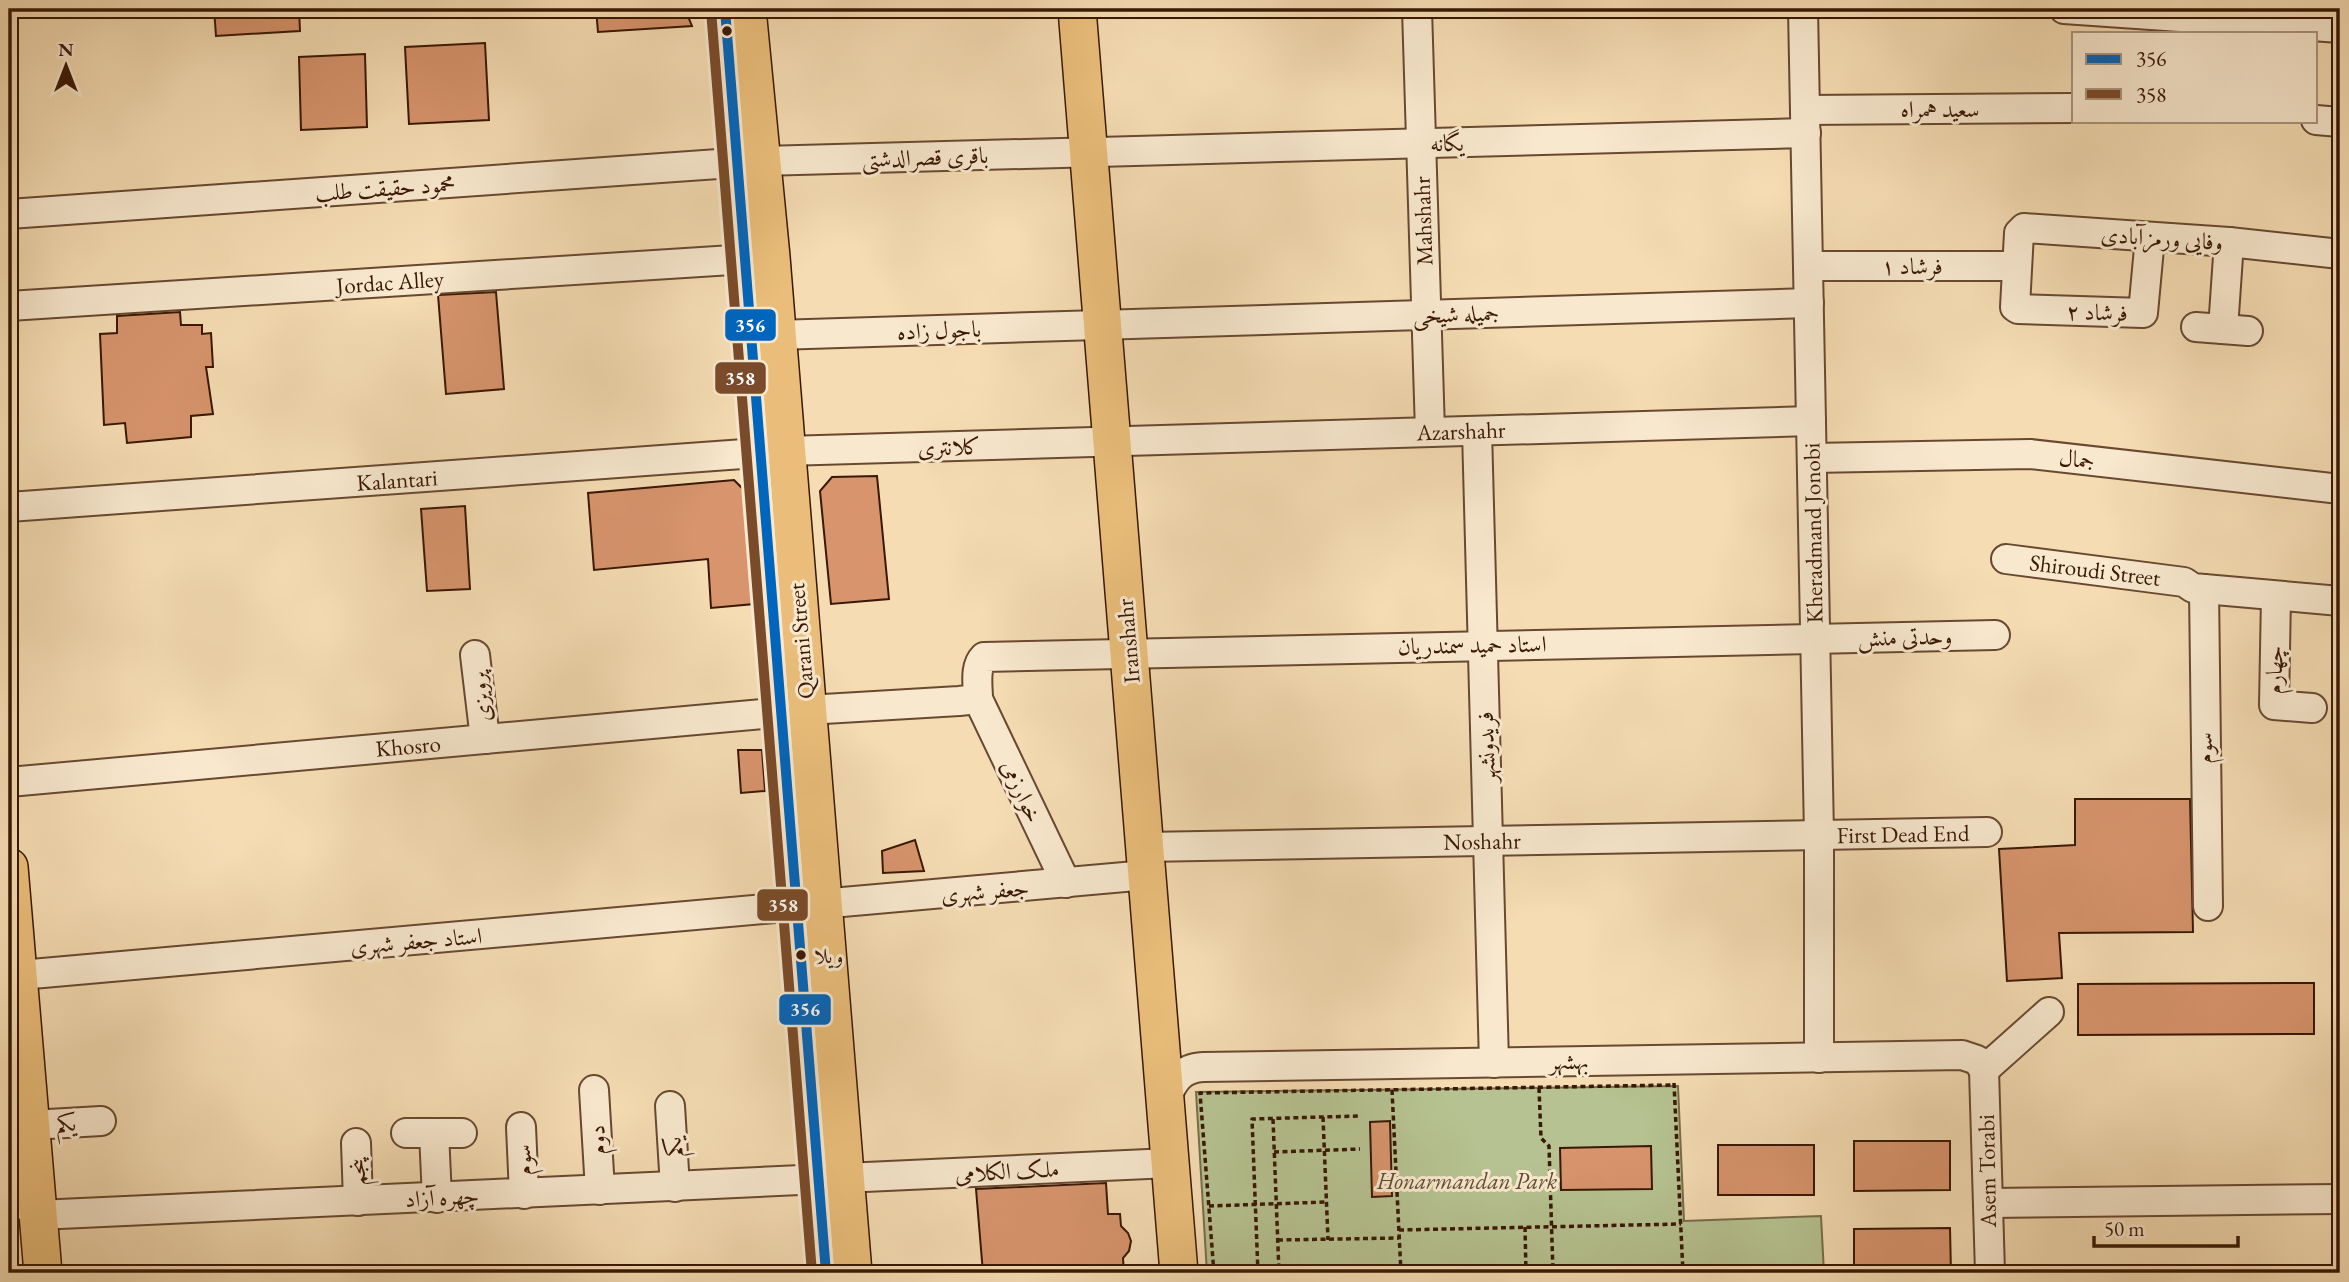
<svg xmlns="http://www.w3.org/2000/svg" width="2349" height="1282" font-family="'EB Garamond',Amiri,serif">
<rect width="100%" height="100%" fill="#f5dcb3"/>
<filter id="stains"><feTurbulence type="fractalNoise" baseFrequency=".00286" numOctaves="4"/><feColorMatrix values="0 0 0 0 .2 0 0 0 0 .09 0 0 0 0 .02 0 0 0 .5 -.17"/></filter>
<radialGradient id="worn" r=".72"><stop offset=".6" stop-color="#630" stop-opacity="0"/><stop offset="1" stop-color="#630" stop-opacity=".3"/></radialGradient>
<path fill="#b6c291" stroke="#786d4a" stroke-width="2" d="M1678,1086L1684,1221L1821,1216L1824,1273H1207L1196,1092Z"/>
<g fill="#d7946d" stroke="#391804" stroke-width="2">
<path d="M214,9H299L300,31L216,36Z"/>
<path d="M596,9H685L692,26L598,32Z"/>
<path d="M485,43L489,120L409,124L405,47Z"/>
<path d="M365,54L367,127L301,130L299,57Z"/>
<path d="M496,292L504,389L446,394L438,295Z"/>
<path d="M180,312L181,325H202V334L211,333L213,367H206L213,414L191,416V437L127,443L125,423L104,425L100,334L117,333V316Z"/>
<path d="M877,476L889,599L831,604L820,491L832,477Z"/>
<path d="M734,480L744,490L754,604L711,608L708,559L594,570L588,493Z"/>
<path d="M465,506L470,589L427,591L421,509Z"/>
<path d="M738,750H762L765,791L741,793Z"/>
<path d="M2075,799H2190L2193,932L2059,933L2062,978L2007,981L1999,849L2075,845Z"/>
<path d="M915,840L924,871L883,873L882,851Z"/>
<path d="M2314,983V1034L2078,1035V984Z"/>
<path d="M1390,1121L1392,1196L1372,1197L1370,1122Z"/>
<path d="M1854,1141H1950V1190L1854,1191Z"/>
<rect x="1718" y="1145" width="96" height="50"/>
<path d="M1651,1146L1652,1189L1561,1190L1560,1148Z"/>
<path d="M1106,1183L1108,1214H1120L1121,1226L1128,1233L1131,1241L1129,1251L1123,1258L1124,1273H983L976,1189Z"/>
<path d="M1950,1228L1951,1273H1854V1229Z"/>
</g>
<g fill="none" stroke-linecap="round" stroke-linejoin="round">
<defs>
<g id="minor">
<path d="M725,9L826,1273"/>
<path d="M1417,9L1430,432"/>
<path d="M1803,9L1819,835V1058"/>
<path d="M2064,9L2340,28"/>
<path d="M1805,110L2074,108"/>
<path d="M2316,120L2340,122"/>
<path d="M9,214L761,161L1806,133"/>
<path d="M2150,237L2143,313L2018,309L2015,307L2019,233L2024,228L2229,242L2340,254"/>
<path d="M1808,266H2017"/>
<path d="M9,306L764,258"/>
<path d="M2196,327L2248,331"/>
<path d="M2223,329L2229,242"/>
<path d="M776,335L1809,303"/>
<path d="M1477,431L1494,1063"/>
<path d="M1812,458L2030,454L2340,489"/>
<path d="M9,507L785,451L1811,421"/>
<path d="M2006,559L2184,582L2193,588L2340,601"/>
<path d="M2204,589L2208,906"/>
<path d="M2276,596L2274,705L2312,708"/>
<path d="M475,655L485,739"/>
<path d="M978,699L1066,883"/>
<path d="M9,782L807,710L959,701L978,699C978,685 974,667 984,657L1995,635"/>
<path d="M1144,847L1987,832"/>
<path d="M9,976L1147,875"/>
<path d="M1984,1070L1990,1273"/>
<path d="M1984,1070L2049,1012"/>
<path d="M594,1090L600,1190"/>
<path d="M1165,1101C1173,1081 1181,1068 1203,1067L1962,1055L1977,1060L1984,1070"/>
<path d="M670,1106L675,1187"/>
<path d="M31,1125L101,1121"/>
<path d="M521,1127L524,1194"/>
<path d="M406,1133H462"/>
<path d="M434,1133L437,1198"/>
<path d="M356,1143L358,1201"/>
<path d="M1988,1203L2340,1199"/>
<path d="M9,1205L37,1204"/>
<path d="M38,1215L1170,1163"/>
</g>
<g id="major">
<path d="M747,9L771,257L853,1273"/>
<path d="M1077,9L1179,1273"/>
<path d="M9,867L43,1273"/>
</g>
</defs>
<use href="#minor" stroke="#684930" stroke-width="32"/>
<use href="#major" stroke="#391804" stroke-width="40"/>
<g stroke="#391804" stroke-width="3.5" stroke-dasharray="5 3.5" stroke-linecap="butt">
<path d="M1674,1083L1683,1273"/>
<path d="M1539,1088L1541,1138L1549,1146L1553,1273"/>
<path d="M1392,1090L1401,1273"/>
<path d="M1323,1117L1328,1240"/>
<path d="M1273,1119L1279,1273"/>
<path d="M1274,1152L1360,1149"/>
<path d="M1209,1206L1327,1202"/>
<path d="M1525,1227L1526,1273"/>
<path d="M1399,1230L1681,1224"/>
<path d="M1278,1240L1399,1238"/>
<path d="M1214,1273L1200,1093L1674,1085"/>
<path d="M1258,1273L1252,1119L1358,1116"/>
</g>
<use href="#minor" stroke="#f8e8ce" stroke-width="28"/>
<use href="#major" stroke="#eabe7a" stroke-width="37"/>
<defs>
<path id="bus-1" d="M725,9L826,1273"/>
<path id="bus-2" d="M711,10L812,1273"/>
</defs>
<use href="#bus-1" stroke="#f8e8ce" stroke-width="16"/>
<use href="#bus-2" stroke="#f8e8ce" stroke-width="16"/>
<use href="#bus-1" stroke="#0065bd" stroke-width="10"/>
<use href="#bus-2" stroke="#7a4b2a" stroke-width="10"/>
</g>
<g fill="#391804" stroke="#f8e8ce" stroke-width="2.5">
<circle cx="727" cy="31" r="6"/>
<circle cx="801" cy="955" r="6"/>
</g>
<g text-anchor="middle" stroke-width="6" stroke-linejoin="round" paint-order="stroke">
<g font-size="21" fill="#391804" stroke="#f8e8ce" text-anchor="start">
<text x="814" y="963">ویلا</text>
</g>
<g font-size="23" fill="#391804" stroke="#f8e8ce">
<text x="1940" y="117">سعید همراه</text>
<text transform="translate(1447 143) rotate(-1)" y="8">یگانه</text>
<text transform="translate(925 157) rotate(-2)" y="8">باقری قصرالدشتی</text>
<text transform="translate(385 188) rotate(-4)" y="8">محمود حقیقت طلب</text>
<text transform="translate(1423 221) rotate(-92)" y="8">Mahshahr</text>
<text transform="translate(2162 238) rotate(4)" y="8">وفایی ورمزآبادی</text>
<text x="1912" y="274">فرشاد ۱</text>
<text transform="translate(390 282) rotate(-4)" y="8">Jordac Alley</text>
<text transform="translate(2097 312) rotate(2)" y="8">فرشاد ۲</text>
<text transform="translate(1456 314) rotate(-2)" y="8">جمیله شیخی</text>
<text transform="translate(939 330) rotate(-2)" y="8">باجول زاده</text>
<text transform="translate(1461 431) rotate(-2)" y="8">Azarshahr</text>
<text transform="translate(949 447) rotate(-2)" y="8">کلانتری</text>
<text transform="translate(2077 459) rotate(6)" y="8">جمال</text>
<text transform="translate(397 480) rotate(-4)" y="8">Kalantari</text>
<text transform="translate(1813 533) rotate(-91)" y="8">Kheradmand Jonobi</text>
<text transform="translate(2095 570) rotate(7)" y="8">Shiroudi Street</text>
<text transform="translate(1905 637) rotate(-1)" y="8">وحدتی منش</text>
<text transform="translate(801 641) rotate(-95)" y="8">Qarani Street</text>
<text transform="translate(1128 641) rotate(-95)" y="8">Iranshahr</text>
<text transform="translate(1472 645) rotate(-1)" y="8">استاد حمید سمندریان</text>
<text transform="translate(2274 670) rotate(-89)" y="8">چهارم</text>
<text transform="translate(480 697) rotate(-97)" y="8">پرویزی</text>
<text transform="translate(408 746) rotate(-5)" y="8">Khosro</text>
<text transform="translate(1486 747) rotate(-92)" y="8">فریدونشهر</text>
<text transform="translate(2204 748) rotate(-90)" y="8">سوم</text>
<text transform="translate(1022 791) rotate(65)" y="8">خوارزمی</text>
<text transform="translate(1903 834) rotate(-1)" y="8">First Dead End</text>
<text transform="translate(1482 841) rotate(-1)" y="8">Noshahr</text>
<text transform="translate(985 891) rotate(-5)" y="8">جعفر شهری</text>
<text transform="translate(416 941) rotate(-5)" y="8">استاد جعفر شهری</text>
<text transform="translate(1569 1061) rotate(-1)" y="8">بهشهر</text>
<text transform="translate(66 1123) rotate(-3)" y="8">یکم</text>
<text transform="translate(597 1140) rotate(-93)" y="8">دوم</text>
<text transform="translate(673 1147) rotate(-93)" y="8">یکم</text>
<text transform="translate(523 1160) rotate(-93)" y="8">سوم</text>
<text transform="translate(1007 1171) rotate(-3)" y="8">ملک الکلامی</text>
<text transform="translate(1987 1171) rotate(-91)" y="8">Asem Torabi</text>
<text transform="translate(357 1172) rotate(-92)" y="8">پنجم</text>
<text transform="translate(442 1197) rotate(-3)" y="8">چهره آزاد</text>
</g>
<g font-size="23" font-style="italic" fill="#5e4b2e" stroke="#f8e8ce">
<text x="1467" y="1189">Honarmandan Park</text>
</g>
</g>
<g stroke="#f8e8ce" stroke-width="2.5">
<rect x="724" y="308" width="53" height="34" rx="7" fill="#0065bd"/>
<rect x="714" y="361" width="53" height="34" rx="7" fill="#7a4b2a"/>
<rect x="756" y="888" width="53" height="34" rx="7" fill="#7a4b2a"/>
<rect x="778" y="993" width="54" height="33" rx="7" fill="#0065bd"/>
</g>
<g font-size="19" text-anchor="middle" font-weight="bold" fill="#fff">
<text x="750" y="332">356</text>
<text x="740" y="385">358</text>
<text x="783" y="912">358</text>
<text x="805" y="1016">356</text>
</g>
<rect width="2349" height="1282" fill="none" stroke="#f5dcb3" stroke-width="35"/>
<rect x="10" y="10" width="2328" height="1261" fill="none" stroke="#391804" stroke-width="3.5"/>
<rect x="18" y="18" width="2314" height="1247" fill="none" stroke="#391804" stroke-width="2"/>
<rect x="2072" y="32" width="245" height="91" fill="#f8e8ce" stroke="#ac957d" stroke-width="2"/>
<rect x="2086" y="54" width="35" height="10" fill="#0065bd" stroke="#ac957d" stroke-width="2"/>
<text x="2136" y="66" font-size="21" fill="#391804">356</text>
<rect x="2086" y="89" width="35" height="10" fill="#7a4b2a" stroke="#ac957d" stroke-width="2"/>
<text x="2136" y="102" font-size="21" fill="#391804">358</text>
<g transform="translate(66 66)" stroke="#f8e8ce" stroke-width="5" paint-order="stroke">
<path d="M0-5L12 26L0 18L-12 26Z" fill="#391804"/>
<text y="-10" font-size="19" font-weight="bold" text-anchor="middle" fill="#391804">N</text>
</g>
<path d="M2094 1236v10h144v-10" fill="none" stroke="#391804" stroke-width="3.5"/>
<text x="2104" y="1236" font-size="21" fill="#391804" stroke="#f8e8ce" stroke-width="5" paint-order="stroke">50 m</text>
<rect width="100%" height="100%" filter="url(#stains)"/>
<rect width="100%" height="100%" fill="url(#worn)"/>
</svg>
